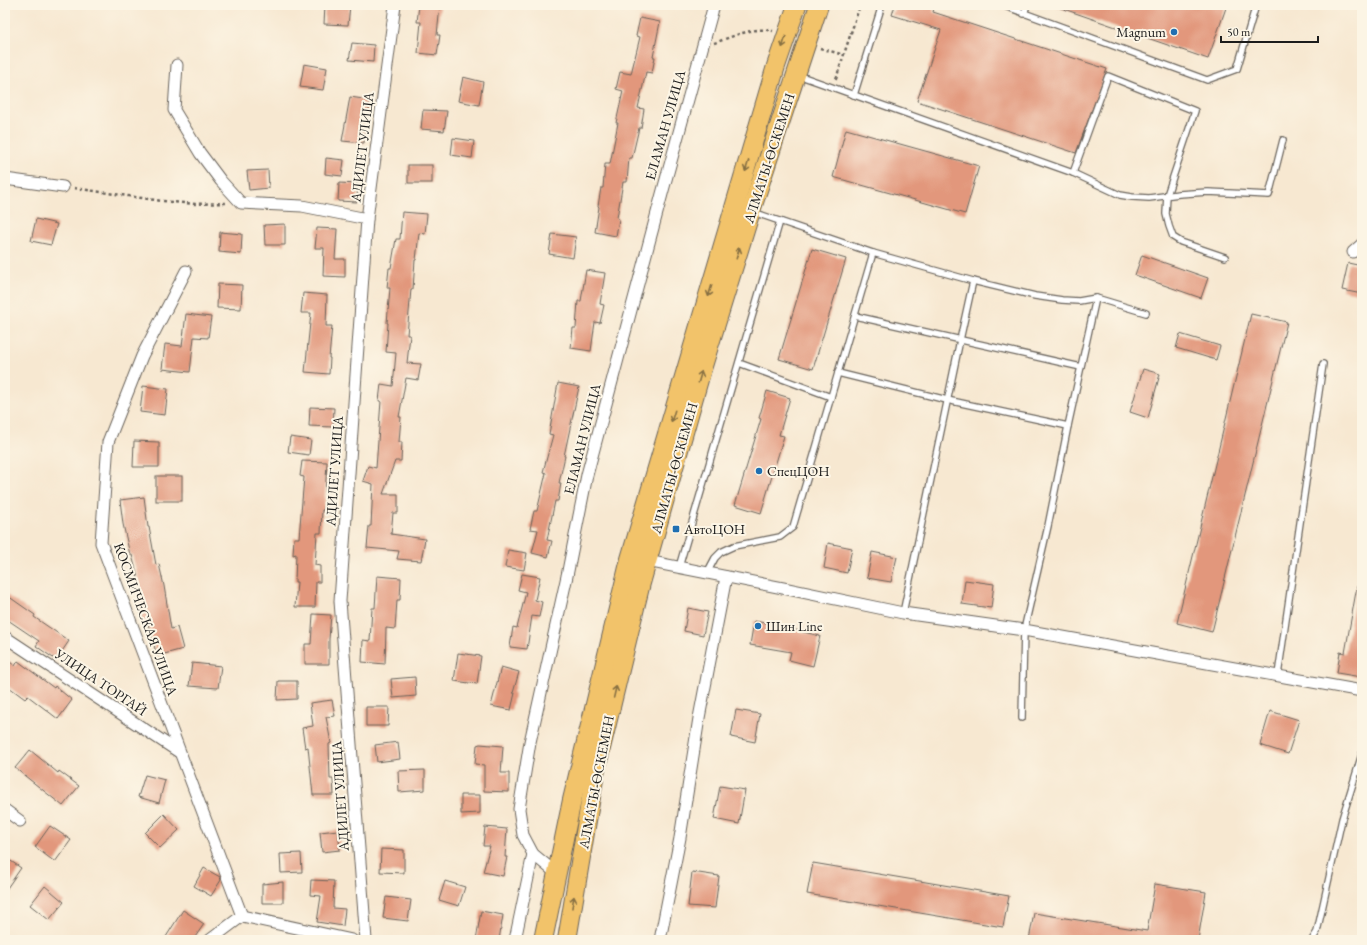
<svg xmlns="http://www.w3.org/2000/svg" width="1367" height="945" font-family="'EB Garamond',serif">
<rect width="100%" height="100%" fill="#fcf5e5"/>
<filter id="ink" filterUnits="userSpaceOnUse"><feTurbulence type="fractalNoise" baseFrequency=".025" numOctaves="2"/><feDisplacementMap in="SourceGraphic" scale="8" xChannelSelector="R" yChannelSelector="G"/><feConvolveMatrix kernelMatrix="1 2 1 2 8 2 1 2 1" color-interpolation-filters="sRGB"/></filter>
<filter id="wash" filterUnits="userSpaceOnUse"><feTurbulence type="fractalNoise" baseFrequency=".012" numOctaves="4" result="noise"/><feDisplacementMap in="SourceGraphic" scale="16" xChannelSelector="R" yChannelSelector="G"/><feGaussianBlur stdDeviation="0.9" result="paint"/><feColorMatrix in="noise" values="0 0 0 0 0 0 0 0 0 0 0 0 0 0 0 0 0 1.4 0 .05"/><feComposite in="paint" operator="in"/></filter>
<g filter="url(#wash)">
<rect width="100%" height="100%" fill="#f7e8d1"/>
<g id="blocks">
<g fill="#e2977c">
<path d="M325,5H350L348,25L324,24Z"/>
<path d="M419,5L440,6L437,35H440L437,55L418,53L421,22H417Z"/>
<path d="M895,5H935L933,12L1107,69L1076,153L917,101L941,30L892,15Z"/>
<path d="M1058,5H1227L1208,59L1058,7Z"/>
<path d="M640,18L660,22L653,57H655L652,73L646,72L638,108L644,109L641,128H639L632,158H629L627,182H623L617,218L619,219L616,236L595,232L599,207L598,206L601,188H603L605,164H610L618,123H616L623,91L616,89L620,72L631,74L640,37L636,36Z"/>
<path d="M352,43L374,45L373,62L349,60Z"/>
<path d="M304,64L327,68L323,90L300,87Z"/>
<path d="M463,77L483,82L479,105L458,101Z"/>
<path d="M350,97L370,100L368,117H366L364,143L342,141Z"/>
<path d="M423,110L447,111L444,131L421,129Z"/>
<path d="M846,129L979,166L965,214L833,177Z"/>
<path d="M453,138L474,141L472,158L451,155Z"/>
<path d="M326,158L344,160L342,176L325,174Z"/>
<rect x="408" y="165" width="24" height="18"/>
<path d="M268,170L269,188L249,190L247,171Z"/>
<path d="M339,183L358,184L357,202L338,201Z"/>
<path d="M402,212L427,214L425,234L419,233L416,260H415L413,289H411L407,335H410L407,363L421,364L418,380L406,378L399,417H401L399,442H402L401,461H395L383,494H398V513H393L391,534L425,539L421,561L397,559L399,551L367,548L369,526H371L373,484L363,481L368,466L376,468L381,401H379L381,384L393,386L396,353L386,352L388,323H387L390,288H387L389,268H391L396,239H400Z"/>
<path d="M36,219L57,224L51,245L31,241Z"/>
<path d="M285,224V245H265L264,225Z"/>
<path d="M317,228L337,229L335,259H345V277L323,276L324,248H315Z"/>
<path d="M220,232L242,234L241,254L219,252Z"/>
<path d="M552,234L576,237L573,258L549,254Z"/>
<path d="M812,249L846,259L813,369L779,359Z"/>
<path d="M1142,255L1208,278L1201,298L1135,275Z"/>
<path d="M1348,263L1362,266V294L1342,290Z"/>
<path d="M586,270L605,273L600,304L604,305L600,323L595,322L591,351L571,348L573,328H576L578,301H581Z"/>
<path d="M218,284L242,285L241,309L217,308Z"/>
<path d="M303,293L327,295L326,326H332L329,358H330L329,374L305,372L311,313H301Z"/>
<path d="M186,314L211,317L208,338L194,337L190,372L162,369L165,344L182,346Z"/>
<path d="M1251,314L1287,322L1212,632L1177,623Z"/>
<path d="M1180,334L1220,346L1216,360L1176,348Z"/>
<path d="M1143,369L1160,374L1148,418L1130,412Z"/>
<path d="M558,383L579,387L564,456H565L559,483H561L558,501H555L547,540L552,541L548,557L532,553L538,530L530,529L534,511H537L546,473L543,472L553,435L549,434Z"/>
<path d="M143,386L168,389L165,415L140,412Z"/>
<path d="M767,391L790,398L779,435L784,436L761,513L735,505L761,419L759,418Z"/>
<path d="M310,407L334,408L333,427L309,426Z"/>
<path d="M290,437L311,440L309,455L288,452Z"/>
<path d="M134,441L159,442V467H133Z"/>
<path d="M302,461L327,462L325,496L324,510H322L321,533H317L315,565L320,566V582H316L315,607H295L297,582H295L296,554L293,555L294,538H299L304,477L300,476Z"/>
<rect x="156" y="476" width="26" height="25"/>
<path d="M144,497L148,527H149L156,565L159,564L164,586L171,629L177,627L183,649L157,656L148,624H143L139,601H144L132,555H130L123,524L120,500Z"/>
<path d="M828,543L852,548L847,573L824,568Z"/>
<path d="M508,550L527,553L524,570L505,567Z"/>
<path d="M872,552L897,557L891,582L867,578Z"/>
<path d="M522,574L540,577L535,600L542,602L539,617L532,616L527,649L510,647L513,627L517,628L526,592L518,590Z"/>
<path d="M377,576L401,578L400,600H397L395,629L386,628L385,664L362,662L363,640L370,641L372,608H375Z"/>
<path d="M965,580L994,584L991,608L962,604Z"/>
<path d="M1357,586H1362V669L1361,677L1337,673L1340,652L1345,653Z"/>
<path d="M5,594L35,615L34,617L69,641L56,660L36,646L39,641L5,618Z"/>
<path d="M688,608L708,612L703,635L684,631Z"/>
<path d="M313,614L331,615L329,639V664H305V644H311Z"/>
<path d="M754,621L788,627L787,628L820,636L813,666L789,660L791,652L750,645Z"/>
<path d="M458,653L481,656L477,684L454,681Z"/>
<path d="M5,658L15,666L18,661L54,688L55,686L72,700L58,719L28,696L25,699L5,684Z"/>
<path d="M192,663L221,666L218,688L189,686Z"/>
<path d="M501,667L519,672L513,693H515L511,710L491,706Z"/>
<path d="M415,677L416,696L393,698L391,679Z"/>
<path d="M278,681H297V699L277,700Z"/>
<path d="M332,700L335,716L326,717L331,743L329,744L330,779H333L334,795H313L308,747L305,748L302,728L313,726L310,703Z"/>
<path d="M366,707H389L388,726H366Z"/>
<path d="M736,710L760,714L755,742L731,737Z"/>
<path d="M1270,711L1299,720L1288,754L1260,745Z"/>
<path d="M398,742L400,759L377,762L375,745Z"/>
<path d="M480,744L503,746L501,773H509V792L484,791V765L475,764L477,745Z"/>
<path d="M30,750L58,773L59,771L79,786L63,806L15,768Z"/>
<path d="M425,770V790L399,792L398,771Z"/>
<path d="M145,775L165,780L159,803L138,797Z"/>
<path d="M720,786L745,790L739,824L714,819Z"/>
<path d="M461,795H480V813L461,814Z"/>
<path d="M164,814L179,830L160,848L145,833Z"/>
<path d="M50,826L71,840L55,862L35,847Z"/>
<path d="M485,827L507,829L505,857H507L503,876L483,872L490,846H483Z"/>
<path d="M338,830L340,850L322,852L320,832Z"/>
<path d="M381,849L404,850V873L380,872Z"/>
<path d="M301,853L302,872L281,873L280,854Z"/>
<path d="M5,857L21,868L5,891Z"/>
<path d="M813,863L1009,896L1003,927L807,894Z"/>
<path d="M204,868L220,877L221,880L211,896L194,886Z"/>
<path d="M692,872L719,876L715,908L688,906Z"/>
<path d="M311,880L334,881L333,908L345,909L343,926L317,922L321,896L310,895Z"/>
<path d="M445,881L465,887L459,906L439,900Z"/>
<path d="M283,882V903H262V884Z"/>
<path d="M1155,884L1206,892L1198,940H1029L1034,913L1147,931Z"/>
<path d="M45,886L64,902L49,920L30,905Z"/>
<path d="M386,897L411,900L408,921L383,918Z"/>
<path d="M183,910L204,924L193,940H164Z"/>
<path d="M481,911L503,915L499,940H476Z"/>
</g>
</g>
</g>
<g filter="url(#ink)">
<use href="#blocks" fill-opacity="0" stroke="#69635b" stroke-width="1"/>
<g fill="none" stroke-linecap="round" stroke-linejoin="round">
<defs>
<g id="lane">
<path d="M1002,5L1207,80L1237,69L1256,5"/>
<path d="M1024,14L1027,5"/>
<path d="M798,75L1073,173L1120,195L1132,197L1149,198L1179,194L1208,192L1269,195L1283,140"/>
<path d="M854,95L882,5"/>
<path d="M1073,173L1108,76L1195,111L1167,195L1166,214L1169,226L1173,237L1181,242L1225,257"/>
<path d="M753,212L873,253L973,281L1035,296L1062,300L1079,301L1096,298L1146,313"/>
<path d="M855,316L1081,367"/>
<path d="M739,363L831,397"/>
<path d="M838,373L947,400L1068,426"/>
<path d="M679,567L780,221"/>
<path d="M707,573L715,558L721,552L734,546L780,537L793,527L873,253"/>
<path d="M903,613L960,340L973,281"/>
<path d="M1278,675L1323,364"/>
<path d="M1022,718L1024,630L1048,526L1068,426L1096,298"/>
<path d="M1312,940L1317,932L1342,819L1362,754"/>
</g>
<g id="street">
<path d="M177,65L174,110L200,153L221,181L241,203L302,206L367,219"/>
<path d="M5,179L63,187"/>
<path d="M1353,252L1362,244"/>
<path d="M186,271L142,356L108,442L101,543L242,916"/>
<path d="M647,561L783,588L903,613L1024,630L1362,691"/>
<path d="M5,637L179,752"/>
<path d="M5,810L20,821"/>
<path d="M556,873L533,854L523,835L519,809L530,742L567,576L587,475L662,194L714,5"/>
<path d="M242,916L352,940"/>
<path d="M210,940L242,916"/>
<path d="M366,940L340,601L367,219L395,5"/>
<path d="M515,940L533,854"/>
<path d="M660,940L680,838L699,718L726,577"/>
</g>
<g id="primary">
<path d="M543,940L572,800L630,559L776,66L797,5"/>
<path d="M567,940L595,773L641,583L702,369L751,211L819,5"/>
</g>
</defs>
<use href="#lane" stroke="#69635b" stroke-width="8"/>
<use href="#street" stroke="#69635b" stroke-width="13"/>
<use href="#primary" stroke="#69635b" stroke-width="20"/>
<g stroke="#69635b" stroke-width="2.5" stroke-dasharray="3 3" stroke-linecap="butt">
<path d="M714,43C732,37 753,26 773,31"/>
<path d="M820,48L844,55"/>
<path d="M836,79L860,5"/>
<path d="M74,188L162,201L195,204L226,203"/>
</g>
<use href="#lane" stroke="#fff" stroke-width="5.5"/>
<use href="#street" stroke="#fff" stroke-width="11"/>
<use href="#primary" stroke="#f2c36a" stroke-width="18"/>
</g>
<defs><path id="oneway-shaft" d="M-6 0H5M1.5-3L5.5 0L1.5 3" fill="none" stroke-width="1.6" stroke-linecap="round" stroke-linejoin="round"/></defs>
<g stroke="#877043">
<use href="#oneway-shaft" transform="translate(784 42) rotate(108)"/>
<use href="#oneway-shaft" transform="translate(747 166) rotate(107)"/>
<use href="#oneway-shaft" transform="translate(738 253) rotate(-73)"/>
<use href="#oneway-shaft" transform="translate(710 291) rotate(107)"/>
<use href="#oneway-shaft" transform="translate(700 377) rotate(-74)"/>
<use href="#oneway-shaft" transform="translate(673 416) rotate(107)"/>
<use href="#oneway-shaft" transform="translate(615 692) rotate(-77)"/>
<use href="#oneway-shaft" transform="translate(573 902) rotate(-80)"/>
</g>
</g>
<g fill="#1f6fb2" stroke="#fcf5e5" stroke-width="1.5">
<circle cx="1174" cy="32" r="4"/>
<circle cx="759" cy="471" r="4"/>
<rect x="672" y="525" width="8" height="8" rx="2"/>
<circle cx="758" cy="626" r="4"/>
</g>
<g text-anchor="middle" stroke-width="4" stroke-linejoin="round" paint-order="stroke">
<g font-size="14" fill="#1c1c1c" stroke="#fcf5e5" text-anchor="start">
<text x="1166" y="37" text-anchor="end">Magnum</text>
<text x="767" y="476">СпецЦОН</text>
<text x="684" y="534">АвтоЦОН</text>
<text x="766" y="631">Шин Line</text>
</g>
<g font-size="14" fill="#1c1c1c" stroke="#fcf5e5">
<text transform="translate(665 125) rotate(-74)" y="5">ЕЛАМАН УЛИЦА</text>
<text transform="translate(362 147) rotate(-83)" y="5">АДИЛЕТ УЛИЦА</text>
<text transform="translate(769 158) rotate(-72)" y="5">АЛМАТЫ-ӨСКЕМЕН</text>
<text transform="translate(582 439) rotate(-76)" y="5">ЕЛАМАН УЛИЦА</text>
<text transform="translate(674 468) rotate(-74)" y="5">АЛМАТЫ-ӨСКЕМЕН</text>
<text transform="translate(334 471) rotate(-86)" y="5">АДИЛЕТ УЛИЦА</text>
<text transform="translate(146 619) rotate(70)" y="5">КОСМИЧЕСКАЯ УЛИЦА</text>
<text transform="translate(101 682) rotate(34)" y="5">УЛИЦА ТОРГАЙ</text>
<text transform="translate(596 782) rotate(-79)" y="5">АЛМАТЫ-ӨСКЕМЕН</text>
<text transform="translate(340 796) rotate(-94)" y="5">АДИЛЕТ УЛИЦА</text>
</g>
</g>
<rect width="1367" height="945" fill="none" stroke="#fcf5e5" stroke-width="20"/>
<path d="M1221 36v6h97v-6" fill="none" stroke="#1c1c1c" stroke-width="2"/>
<text x="1227" y="36" font-size="12" fill="#1c1c1c" stroke="#fcf5e5" stroke-width="3" paint-order="stroke">50 m</text>
</svg>
